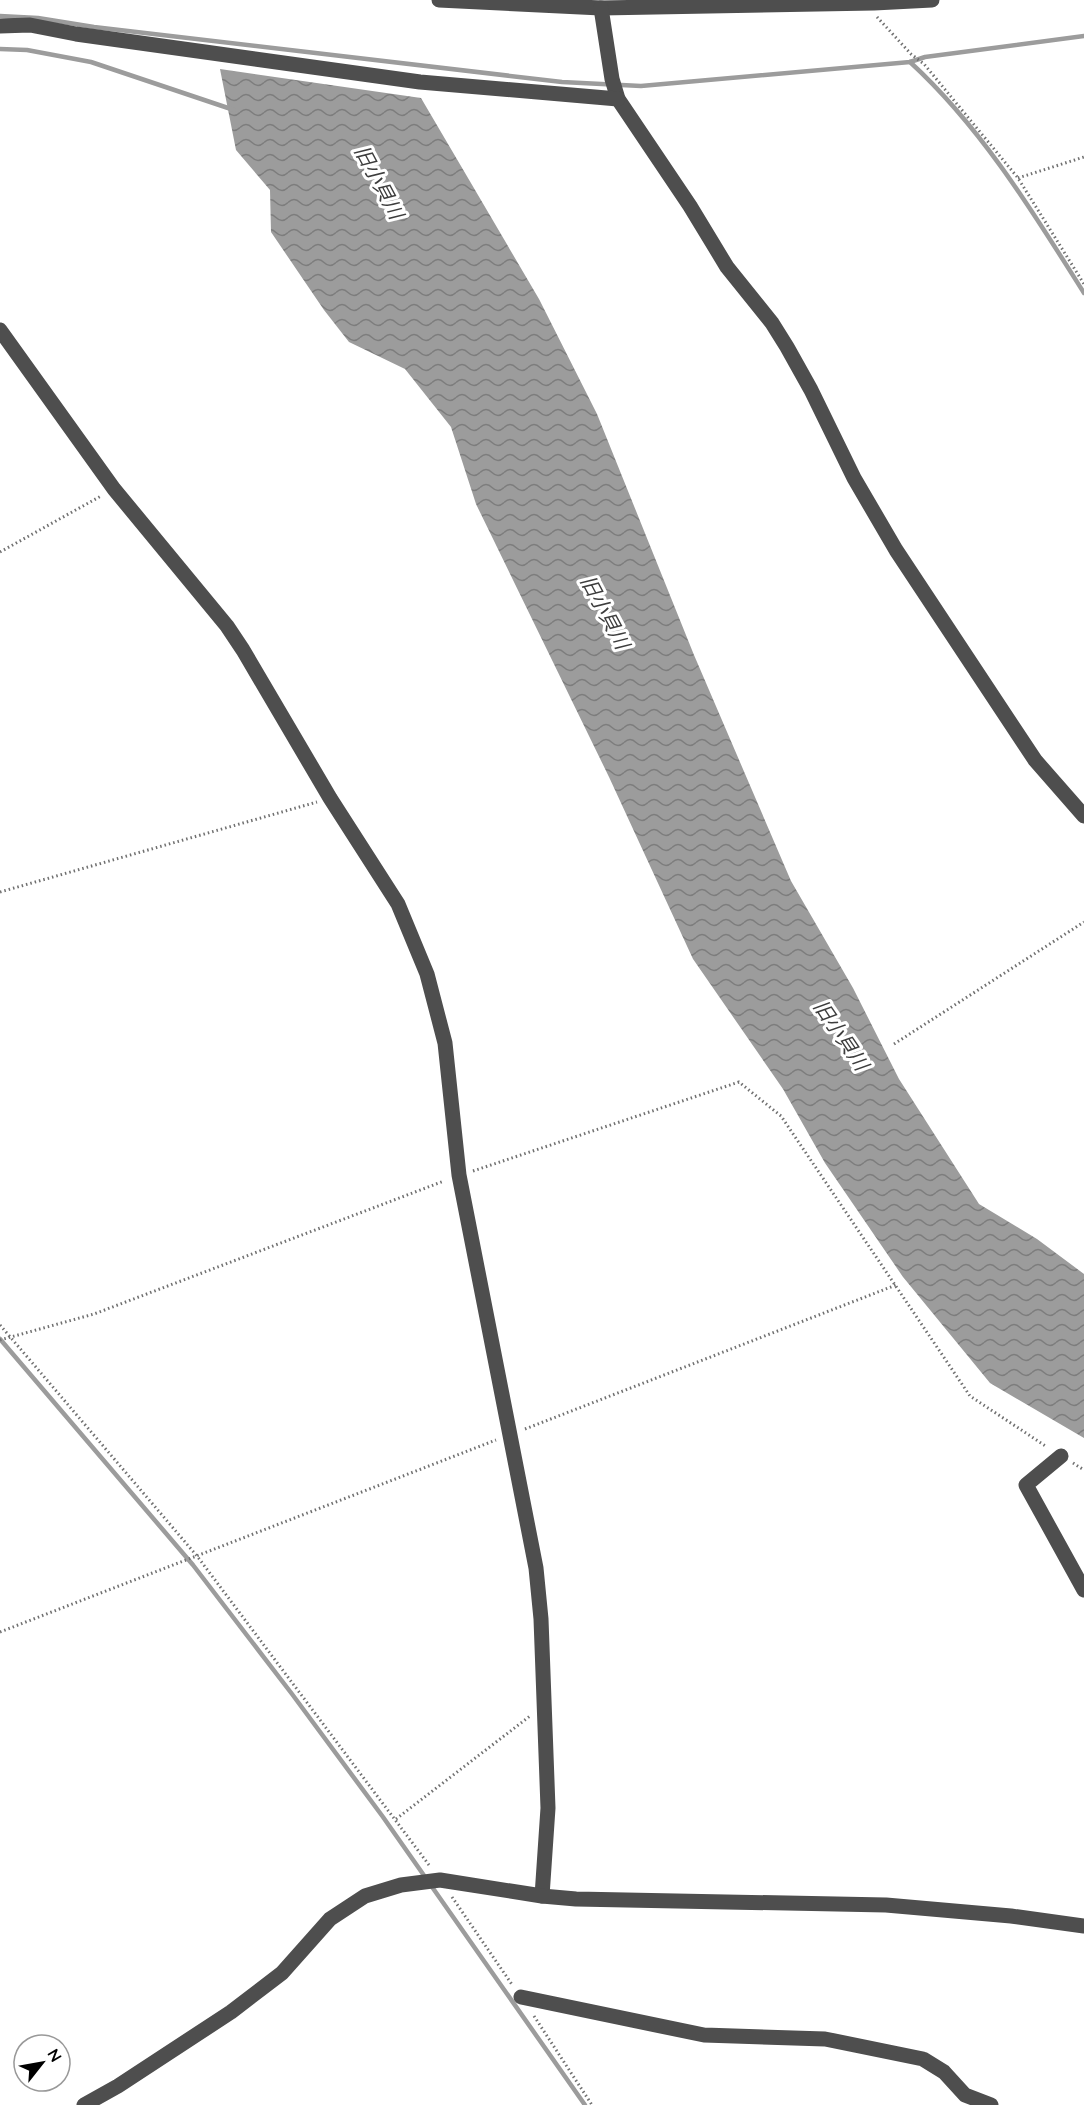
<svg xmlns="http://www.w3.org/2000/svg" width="1084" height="2105" font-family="Quicksand,'Noto Sans JP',sans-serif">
<defs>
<pattern id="water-waves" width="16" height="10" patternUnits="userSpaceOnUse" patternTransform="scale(1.5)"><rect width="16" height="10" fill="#9c9c9c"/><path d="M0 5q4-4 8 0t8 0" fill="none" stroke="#7d7d7d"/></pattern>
</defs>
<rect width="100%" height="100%" fill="#fff"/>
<path fill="url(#water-waves)" d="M220,69L421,98L539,299L597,414L694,655L791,881L853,988L899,1079L979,1204L1037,1239L1084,1274V1438L990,1383L903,1277L825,1163L783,1089L693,959L609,777L476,504L451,427L405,369L349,342L324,310L271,232L270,190L236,150Z"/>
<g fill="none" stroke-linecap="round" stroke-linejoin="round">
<g stroke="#9c9c9c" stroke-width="4.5">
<path d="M0,16L38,18L94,27L562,82L641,86L910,62L925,57L1084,36"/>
<path d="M0,49L27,50L91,62L234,110"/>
<path d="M910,62C981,127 1033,212 1084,293"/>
<path d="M0,1339L193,1565L292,1694L383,1817L585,2105"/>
</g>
<g stroke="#707070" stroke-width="3" stroke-dasharray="1.5 3" stroke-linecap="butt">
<path d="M877,17L911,54L924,64L1018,178L1084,284"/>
<path d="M1018,178L1084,157"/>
<path d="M0,552L101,496"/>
<path d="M0,892L317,802"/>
<path d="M894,1044L1084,922"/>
<path d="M473,1171L739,1082L781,1116L970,1396L1047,1447"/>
<path d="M0,1325L197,1556L429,1865"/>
<path d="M0,1340L94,1314L444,1181"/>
<path d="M525,1429L896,1285"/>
<path d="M1073,1463L1084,1470"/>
<path d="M0,1632L496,1440"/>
<path d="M396,1819L530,1716"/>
<path d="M452,1897L513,1986"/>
<path d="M534,2016L592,2105"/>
</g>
<g stroke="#4e4e4e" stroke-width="15">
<path d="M439,0L601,8L874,3L932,0"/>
<path d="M601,8L612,79L618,99L690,206L727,267L772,323L787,347L811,390L854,478L896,550L1035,760L1084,816"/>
<path d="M0,26L30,25L76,34L420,82L618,99"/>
<path d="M0,330L114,489L227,626L243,650L330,798L398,904L427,974L445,1043L459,1175L536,1568L541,1619L548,1808L542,1896"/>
<path d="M1061,1456L1026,1485L1084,1590"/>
<path d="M521,1997L704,2035L825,2039L923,2059L944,2072L965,2095L991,2105"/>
<path d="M84,2105L118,2086L231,2012L282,1973L330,1919L365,1896L401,1885L440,1880L542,1896L576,1899L886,1905L1011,1916L1084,1926"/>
</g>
</g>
<g text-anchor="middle" stroke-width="6" stroke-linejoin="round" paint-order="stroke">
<g font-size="20" font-style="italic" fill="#3d3d3d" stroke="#fff">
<text transform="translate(379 182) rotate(62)" y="7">旧小貝川</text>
<text transform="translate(605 612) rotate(62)" y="7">旧小貝川</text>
<text transform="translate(841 1035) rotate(56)" y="7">旧小貝川</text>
</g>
</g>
<g transform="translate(42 2063) rotate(59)"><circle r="28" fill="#ffffff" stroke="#999999" stroke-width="1.5"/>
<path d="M0-4.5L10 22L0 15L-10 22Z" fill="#000000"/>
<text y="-9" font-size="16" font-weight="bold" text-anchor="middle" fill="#000000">N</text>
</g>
</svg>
